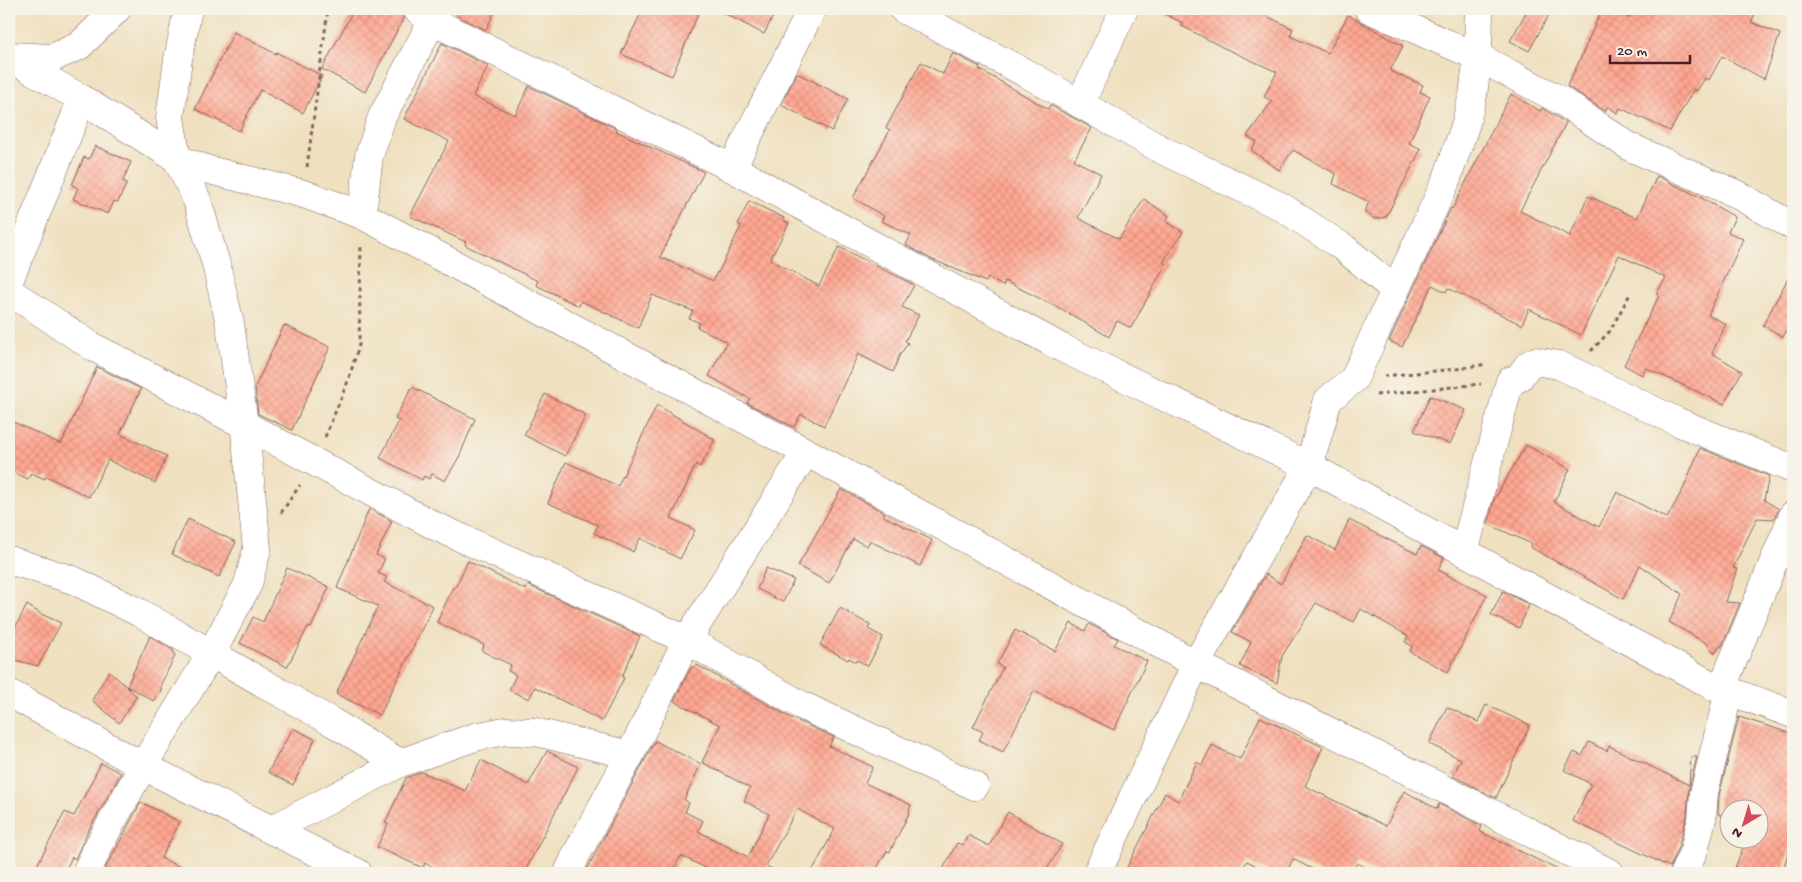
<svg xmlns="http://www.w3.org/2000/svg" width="1802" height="882" font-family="'Gochi Hand',sans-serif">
<defs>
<pattern id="building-cross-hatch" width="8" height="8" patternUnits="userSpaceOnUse" patternTransform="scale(1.25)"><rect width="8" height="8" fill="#ffa792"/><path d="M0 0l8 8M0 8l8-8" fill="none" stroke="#dc8f7e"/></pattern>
</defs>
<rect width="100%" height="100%" fill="#f7f3e8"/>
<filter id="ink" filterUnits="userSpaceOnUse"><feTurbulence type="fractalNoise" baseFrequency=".02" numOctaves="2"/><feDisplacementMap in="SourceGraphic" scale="10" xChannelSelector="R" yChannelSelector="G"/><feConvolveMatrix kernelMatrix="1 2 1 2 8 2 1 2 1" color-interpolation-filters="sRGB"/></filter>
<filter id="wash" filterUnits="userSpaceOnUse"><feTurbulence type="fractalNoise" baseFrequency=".0096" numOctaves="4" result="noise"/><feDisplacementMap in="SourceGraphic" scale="20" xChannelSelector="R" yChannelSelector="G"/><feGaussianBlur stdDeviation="1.12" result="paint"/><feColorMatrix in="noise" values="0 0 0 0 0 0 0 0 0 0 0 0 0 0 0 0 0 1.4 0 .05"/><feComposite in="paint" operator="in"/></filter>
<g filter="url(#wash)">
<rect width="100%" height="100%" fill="#efe0c0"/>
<g id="blocks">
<g fill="url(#building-cross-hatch)">
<path d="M354,9H402L404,17L365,92L322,69Z"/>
<path d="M459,9H496L486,30L456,15Z"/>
<path d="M643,9H700L672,76L621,54Z"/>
<path d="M716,9H777L764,34Z"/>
<path d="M1154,9H1266L1263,14L1293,29L1290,36L1328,53L1348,15L1403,46L1390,71L1423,85L1420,92L1430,96L1409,143L1421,149L1386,217L1375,219L1364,212L1369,202L1333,184L1336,174L1293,150L1279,170L1251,150L1257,142L1247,136L1272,101L1264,97L1277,72L1222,47L1182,26L1183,23Z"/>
<path d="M1528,9H1552L1529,51L1510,41Z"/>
<path d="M1602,9H1609L1629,18L1633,9H1758L1751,22L1780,34L1764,79L1722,56L1709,80L1705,78L1697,91L1694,89L1670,131L1620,108L1617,113L1608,106L1605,111L1567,86L1577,66Z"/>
<path d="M234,32L276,54V52L322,76L303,113L260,90L239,131L195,109Z"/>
<path d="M442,43L488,66L473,96L515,115L529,86L617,129L616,131L704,172L660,257L713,281L717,272L718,273L741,226L738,224L749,201L784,218L783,220L789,223L770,260L819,286L839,247L914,285L902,307L919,315L905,341L908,343L899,356L893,372L858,354L824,426L801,414L794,427L747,403L750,399L709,376L727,342L697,327L700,323L689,318L693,311L652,295L638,328L581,301L579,306L536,285L538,281L465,245L466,242L410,216L449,141L404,119Z"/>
<path d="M953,53L980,67L979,69L1048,109L1050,105L1092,128L1074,160L1101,174L1078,218L1119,239L1144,199L1169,216L1166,221L1183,232L1163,262L1166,264L1131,328L1117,321L1109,337L1065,311L1005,281L1003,286L988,278L986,282L931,259L906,245L911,235L881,221L884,216L853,198L890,130L886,128L921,62L943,74Z"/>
<path d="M797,73L848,99L832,131L781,105Z"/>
<path d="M1511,94L1540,111L1542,108L1566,123L1520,211L1570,236L1588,196L1637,218L1657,176L1698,196L1735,217L1728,232L1743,239L1708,315L1726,324L1712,353L1742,371L1724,404L1646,368L1642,375L1624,365L1659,296L1656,294L1666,278L1619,255L1581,335L1529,309L1522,325L1448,288L1446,292L1432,285L1402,347L1389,341L1451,208L1452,209Z"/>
<path d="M95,146L131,162L123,181L127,183L118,202L114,201L108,214L73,199L78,188L72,185L84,157L89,159Z"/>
<path d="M1793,269V318L1783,337L1763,325Z"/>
<path d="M284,325L330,347L292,430L258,414L255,387Z"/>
<path d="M97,367L141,389L120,434L167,456L155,483L108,460L89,497L46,476L45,479L31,473L28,479L9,470V420L61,444Z"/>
<path d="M412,387L475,419L459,457L445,481L432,474L429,479L424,476L422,480L380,458L399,421L395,419Z"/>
<path d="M545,394L586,415L565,456L524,435Z"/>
<path d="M1430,396L1466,410L1450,444L1414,431Z"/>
<path d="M657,405L715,440L700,467L696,464L671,518L695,530L680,559L640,538L633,552L594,533L598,525L548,503L566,462L618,486Z"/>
<path d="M1526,445L1570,469L1554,502L1599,527L1617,492L1667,518L1683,489L1700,448L1769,476L1764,500L1779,509L1774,519L1757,518L1733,568L1737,569L1726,602L1740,603L1722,646H1720L1715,653L1706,643L1669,622L1682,594L1640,565L1623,599L1530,547L1532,544L1488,524L1494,500Z"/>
<path d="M841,489L885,513L883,516L932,540L920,566L870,541L867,546L853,539L829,583L798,566Z"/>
<path d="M369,509L392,521L376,555L385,559L378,573L387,577L384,582L433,606L380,715L336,694L378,606L337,588Z"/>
<path d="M188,519L236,542L219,577L172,554Z"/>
<path d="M1349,520L1417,554L1421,546L1444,558L1438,570L1487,595L1448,672L1410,652L1412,646L1405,642L1408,636L1361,609L1354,622L1316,603L1282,656L1277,683L1240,666L1251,642L1232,632L1266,574L1281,584L1307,535L1335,550Z"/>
<path d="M468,561L526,590L528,585L640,636L622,677L624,678L602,721L535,687L529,699L509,690L516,675L508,671L511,665L482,651L484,645L437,622L453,587L455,588Z"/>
<path d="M287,568L329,587L311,628L308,627L287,667L240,643L253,617L263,622Z"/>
<path d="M766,568L794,580L783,602L757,589Z"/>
<path d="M1503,591L1529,605L1519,628L1491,615Z"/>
<path d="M27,605L41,614L61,623L38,666L15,660L9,653V639Z"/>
<path d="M840,608L870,625L868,629L883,637L868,666L857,660L856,662L849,658L848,660L820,645Z"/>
<path d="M1071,623L1085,631L1089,624L1118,639L1114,645L1147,661L1114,730L1034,691L1003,752L979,740L983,732L973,727L1003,667L997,664L1015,630L1055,651Z"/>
<path d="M150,636L173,650L175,656L161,684V691L154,701L127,686Z"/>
<path d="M697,665L793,719L834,737L829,746L873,767L865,783L911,805L909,810L910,811L890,852L887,851L874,873H811L835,829L797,809L766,866L781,873H716L681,856L671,873H585L655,741L701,764L684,800L689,803L685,812L703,821L698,831L748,857L769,814L744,801L750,788L702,762L720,725L674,701L691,668Z"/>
<path d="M109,671L137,696L119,723L92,700Z"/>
<path d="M1486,705L1530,725L1496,798L1453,776L1461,759L1429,744L1447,707L1478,722Z"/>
<path d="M1260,717L1323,747L1305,786L1386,826L1404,791L1437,809L1439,804L1482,826L1480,831L1481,832L1564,873H1377L1357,863L1352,873H1320L1293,859L1286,873H1270L1247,861L1240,873H1124L1165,793L1178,801L1197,762L1202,765L1212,745L1240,759Z"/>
<path d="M1739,717L1793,734V838L1782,873H1733L1746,840H1760V810H1730V818L1718,814L1719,795Z"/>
<path d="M293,728L315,739L293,785L268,772Z"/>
<path d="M1589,742L1607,751L1609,746L1689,785L1691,757H1697L1689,789L1687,816L1679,845L1670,867L1573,821L1591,784L1564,770L1574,752L1582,756Z"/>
<path d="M547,751L578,767L524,873H445L425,863L423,868L377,847L388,824L385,823L406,778L422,772L465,791L481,760L528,785Z"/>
<path d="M101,763L121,773L86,835L75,859L72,857L64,873H33L65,812L74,816Z"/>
<path d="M141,802L180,822L161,858L192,873H108L104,871Z"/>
<path d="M1008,812L1062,844L1045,873H941L957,843L963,845L968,835L989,846Z"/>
</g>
</g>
</g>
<g filter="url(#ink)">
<use href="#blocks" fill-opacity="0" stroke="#84635f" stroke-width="1"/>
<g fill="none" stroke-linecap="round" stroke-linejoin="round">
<defs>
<g id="minor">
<path d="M188,9L178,59L170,118L177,159L209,170L304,194L362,215"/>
<path d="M417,9L432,21L732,168L1062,348L1309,466L1519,582L1721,690L1729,691L1793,714"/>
<path d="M903,9L1033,77L1162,150L1282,207L1344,248L1395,290"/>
<path d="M1369,9L1478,57L1560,100L1630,147L1736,194L1793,226"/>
<path d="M432,21L382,117L369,156L362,215L806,452L1196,664L1610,873"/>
<path d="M10,56L52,58L79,46L117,9"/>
<path d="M9,57L82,99L177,159L197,200L216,264L230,324L245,431L257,549L248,584L211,654L143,766L100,843L86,873"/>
<path d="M1080,104L1124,9"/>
<path d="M732,168L812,9"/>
<path d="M9,281L82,99"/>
<path d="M9,291L93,347L243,424L435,526L687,640L801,705L975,786"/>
<path d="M1464,552L1510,381L1519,378L1528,365L1535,361L1559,365L1678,422L1793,469"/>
<path d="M9,560L73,580L140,613L332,722L400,763"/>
<path d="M1721,690L1793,515"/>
<path d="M9,693L143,766L358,873"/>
<path d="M271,830L400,763L475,737L505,731L536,732L630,755"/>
<path d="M568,873L576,855L630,755L687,640L806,452"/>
<path d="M1097,873L1196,664L1309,466L1328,400L1354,379L1446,181L1465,126L1473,95L1478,57L1479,9"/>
<path d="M1684,873L1694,850L1702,819L1704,793L1729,691"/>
</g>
</defs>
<use href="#minor" stroke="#84635f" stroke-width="29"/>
<g stroke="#84635f" stroke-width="3" stroke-dasharray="4 4" stroke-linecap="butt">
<path d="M307,167L328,9"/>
<path d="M1591,351L1610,331L1630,294"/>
<path d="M1384,376L1456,369L1487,364"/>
<path d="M1376,395L1481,384"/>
<path d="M325,437L348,381L359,345L361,245"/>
<path d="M281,513L300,485"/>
</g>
<use href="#minor" stroke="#fff" stroke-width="28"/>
</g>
</g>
<rect width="1802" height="882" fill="none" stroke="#f7f3e8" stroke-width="30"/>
<g transform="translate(1744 824) rotate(218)"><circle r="24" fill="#f7f3e8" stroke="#b29e9c"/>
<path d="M0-4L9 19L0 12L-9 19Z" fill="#d1495b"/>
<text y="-8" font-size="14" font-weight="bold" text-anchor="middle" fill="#4a1f2b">N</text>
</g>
<path d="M1610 55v8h80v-8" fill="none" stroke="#4a1f2b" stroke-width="2.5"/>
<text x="1617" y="55" font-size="15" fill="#4a1f2b" stroke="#f7f3e8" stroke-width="4" paint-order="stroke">20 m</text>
</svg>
